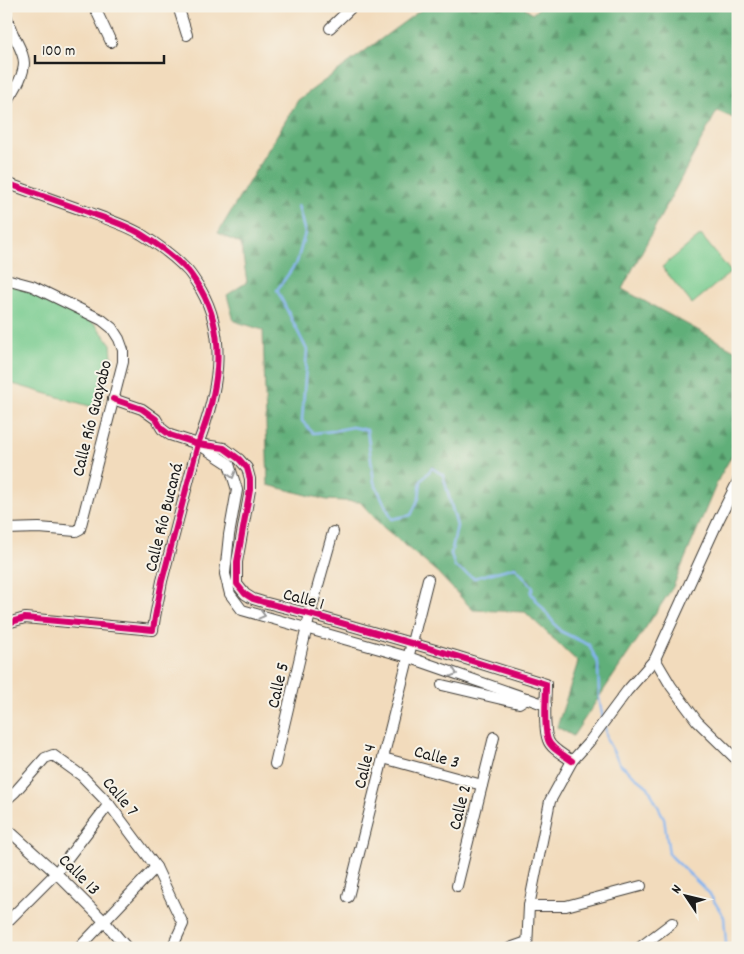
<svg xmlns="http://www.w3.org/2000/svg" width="744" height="954" font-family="Dekko,sans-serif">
<defs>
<pattern id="forest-firs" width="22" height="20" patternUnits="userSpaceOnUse" patternTransform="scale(1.25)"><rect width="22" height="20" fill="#60af79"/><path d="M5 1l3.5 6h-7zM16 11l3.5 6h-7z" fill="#4e8e62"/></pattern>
</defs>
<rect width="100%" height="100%" fill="#f7f3e8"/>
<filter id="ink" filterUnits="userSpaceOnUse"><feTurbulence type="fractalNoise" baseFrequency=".02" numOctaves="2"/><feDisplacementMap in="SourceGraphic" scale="10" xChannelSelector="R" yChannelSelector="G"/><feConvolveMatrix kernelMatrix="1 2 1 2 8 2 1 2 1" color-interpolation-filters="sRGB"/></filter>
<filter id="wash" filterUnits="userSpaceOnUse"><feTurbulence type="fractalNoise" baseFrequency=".0096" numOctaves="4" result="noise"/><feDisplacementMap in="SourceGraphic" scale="20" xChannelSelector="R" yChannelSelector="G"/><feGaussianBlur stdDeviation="1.12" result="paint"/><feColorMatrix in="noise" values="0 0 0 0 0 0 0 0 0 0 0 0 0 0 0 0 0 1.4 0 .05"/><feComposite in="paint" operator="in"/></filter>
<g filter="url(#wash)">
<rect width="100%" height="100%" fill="#f2dbbc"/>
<path fill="url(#forest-firs)" stroke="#3e664a" d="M426,6H523L532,14L541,6H738V120L717,111L622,289L738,352V445L719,478L673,587L573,736L557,727L578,662L525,612L473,610L437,572L383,527L360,502L327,500L268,485L263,330L234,321L227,295L247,282L241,244L218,233L298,100Z"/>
<g fill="#76cb8e" stroke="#497455">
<path d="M701,235L731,272L692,304L662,267Z"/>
<path d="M6,283L28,291L95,324L111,344L112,358L100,409L6,382Z"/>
</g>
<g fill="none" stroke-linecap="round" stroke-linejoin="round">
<g stroke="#83b4ef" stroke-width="2.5">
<path d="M298,205L305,233L297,262L277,290L307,350L302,421L313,433L333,431L352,427L367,430L374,482L392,519L411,515L419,498L421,481L432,468L443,475L457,526L451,554L455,567L474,578L515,567L533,587L531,593L560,631L589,645L598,663L599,698L603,719"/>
<path d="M605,727L607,740L620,764L648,787L664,818L669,854L709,893L724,917L726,943L724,948"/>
</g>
</g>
</g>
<g filter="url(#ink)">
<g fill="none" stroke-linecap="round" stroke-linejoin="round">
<defs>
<g id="minor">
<path d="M94,6L111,42"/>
<path d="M178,6L187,35"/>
<path d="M6,15C8,21 10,28 13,34C17,43 24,53 24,63C24,76 13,93 6,103"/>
<path d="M330,28L353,6"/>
<path d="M6,183C32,192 59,202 85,211C103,218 124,224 141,234C157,244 175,257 188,271C193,277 197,284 201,290C229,339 217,395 198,444L162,581L155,617L153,630L25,618L11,622"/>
<path d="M6,279L32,286L102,320L112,328L119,339L123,350V362L80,529L76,531L39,528L6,529"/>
<path d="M113,399L142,409L156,419L162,429L170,435L198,444L224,448L239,459L247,468L250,479V490L237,562V584L245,594L253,599L263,602L310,614L456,656L546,684C546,699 543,727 548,740C551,749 564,755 572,761"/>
<path d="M203,447L229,464L237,490L229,535L225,574L230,594L242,610L408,657L546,705"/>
<path d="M655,659L671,686L697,721L738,761"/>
<path d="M442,685L519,703L527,698"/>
<path d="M383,758L482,785"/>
<path d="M275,764L310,614L333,532"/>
<path d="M6,800L15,792L45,758L53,755L82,776L109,804L156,867L183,924L172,948"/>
<path d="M6,828L56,873L104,921L127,948"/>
<path d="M457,886L494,737"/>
<path d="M348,897L428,579"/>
<path d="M529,906H566L641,886"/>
<path d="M6,923L56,873L109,804"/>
<path d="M79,948L156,867"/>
<path d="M510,948L527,942"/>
<path d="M527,948L529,906L550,801L572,761L589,742L627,691L655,659L719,519L738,481"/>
<path d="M639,948L672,923"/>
</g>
</defs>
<use href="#minor" stroke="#3c3934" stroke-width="12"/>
<use href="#minor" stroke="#fff" stroke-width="10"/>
<defs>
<g id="cycleway">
<path d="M6,183C32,192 59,202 85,211C103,218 124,224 141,234C157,244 175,257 188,271C193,277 197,284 201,290C229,339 217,395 198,444L162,581L155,617L153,630L25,618L11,622"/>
<path d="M113,399L142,409L156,419L162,429L170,435L198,444L224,448L239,459L247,468L250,479V490L237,562V584L245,594L253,599L263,602L310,614L456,656L546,684C546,699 543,727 548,740C551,749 564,755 572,761"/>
</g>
</defs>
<use href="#cycleway" stroke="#f7f3e8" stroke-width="9"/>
<use href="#cycleway" stroke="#d6006c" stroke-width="6"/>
</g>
<defs><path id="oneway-chevron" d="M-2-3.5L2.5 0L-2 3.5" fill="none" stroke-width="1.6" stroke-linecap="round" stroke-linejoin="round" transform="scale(1.25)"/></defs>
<g stroke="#999">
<use href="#oneway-chevron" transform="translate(232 475) rotate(73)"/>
<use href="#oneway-chevron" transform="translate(262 615) rotate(15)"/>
<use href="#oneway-chevron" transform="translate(454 673) rotate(19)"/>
</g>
</g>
<g text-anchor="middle" stroke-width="4" stroke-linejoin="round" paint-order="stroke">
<g font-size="18" fill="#1c1c1c" stroke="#f7f3e8">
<text transform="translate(91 418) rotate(-76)" y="6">Calle Río Guayabo</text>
<text transform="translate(163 517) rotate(-76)" y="6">Calle Río Bucaná</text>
<text transform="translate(304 598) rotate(15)" y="6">Calle 1</text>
<text transform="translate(277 685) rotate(-77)" y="6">Calle 5</text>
<text transform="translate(437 756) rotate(15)" y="6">Calle 3</text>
<text transform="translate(364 766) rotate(-76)" y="6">Calle 4</text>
<text transform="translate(121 796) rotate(50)" y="6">Calle 7</text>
<text transform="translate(459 807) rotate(-76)" y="6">Calle 2</text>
<text transform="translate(80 874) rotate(45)" y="6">Calle 13</text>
</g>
</g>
<rect width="744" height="954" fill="none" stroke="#f7f3e8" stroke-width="25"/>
<g transform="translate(686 896) rotate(305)" stroke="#f7f3e8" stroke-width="4" paint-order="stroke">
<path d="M0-4L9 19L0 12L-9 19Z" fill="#1c1c1c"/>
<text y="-8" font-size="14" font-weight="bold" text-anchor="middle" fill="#1c1c1c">N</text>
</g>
<path d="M35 55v8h129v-8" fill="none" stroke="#1c1c1c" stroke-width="2.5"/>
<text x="42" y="55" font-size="15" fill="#1c1c1c" stroke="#f7f3e8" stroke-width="4" paint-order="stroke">100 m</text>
</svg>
